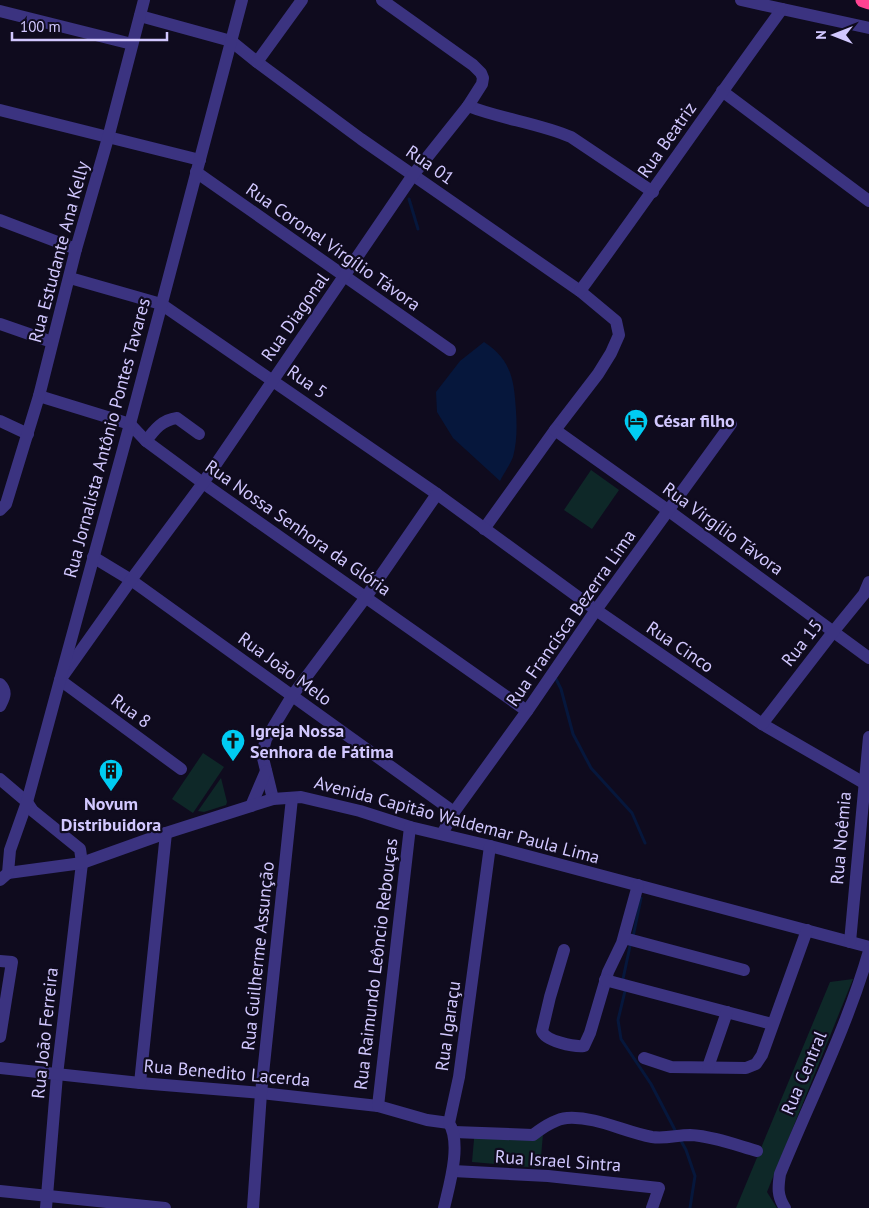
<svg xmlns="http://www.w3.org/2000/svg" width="869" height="1208" font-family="'PT Sans',sans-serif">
<rect width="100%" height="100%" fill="#0f0b1e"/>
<g fill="#0e2828">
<path d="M591,470L619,490L592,529L564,510Z"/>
<path d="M203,753L224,767L193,813L172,799Z"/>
<path d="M221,778L227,802L226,805L204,812L198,811Z"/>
<path d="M853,979L767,1192L777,1208H736L830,982Z"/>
<path d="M475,1128L543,1134L540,1168L472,1162Z"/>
</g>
<path fill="#06173c" d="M484,342C512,360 514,381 516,411C517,427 517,442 513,457C510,465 504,473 500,481L453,438L437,412L436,392L460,361Z"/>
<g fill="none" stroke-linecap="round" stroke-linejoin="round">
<g stroke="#06173c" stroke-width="3">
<path d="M409,199L418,229"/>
<path d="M555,677L561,689L573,734L591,768L632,813L645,843"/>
<path d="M633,937L641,898"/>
<path d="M623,979L630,946"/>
<path d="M625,991L618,1020L621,1039L651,1084L676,1132"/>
<path d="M680,1139L686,1150L695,1176L690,1208"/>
</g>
<g stroke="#3b3380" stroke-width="12">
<path d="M741,0L869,28"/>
<path d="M0,11L132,44"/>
<path d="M140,16L231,41L257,62L361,139L580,291L616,321L619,335L611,353L598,374L555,430L484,529"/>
<path d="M257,62L302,0"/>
<path d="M722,91L869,201"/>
<path d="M468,106C501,119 538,123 571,137L653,192"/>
<path d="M0,110L200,160"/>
<path d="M196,172L450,350"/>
<path d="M0,220L76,249"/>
<path d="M70,278L161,304L437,494L596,610L762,724L864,783"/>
<path d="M580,291C649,197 714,102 782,9"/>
<path d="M0,324L52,342"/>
<path d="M39,396L130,424L146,441L203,483L527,711"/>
<path d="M0,421L28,434"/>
<path d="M555,430L669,511L869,658"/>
<path d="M146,441C155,429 162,420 177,418L199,434"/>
<path d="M0,510L6,504L39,396L76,249L108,138L144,0"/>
<path d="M93,557L131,580L454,812"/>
<path d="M0,684C8,692 4,698 0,706"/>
<path d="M762,724L833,632L864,594L869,582"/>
<path d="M181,769L60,680L131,580L203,483L413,175L468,106L482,84L483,78L481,73L473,65L382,0"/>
<path d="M0,779L27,802L33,811L80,849L82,863L57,1075L46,1208"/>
<path d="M273,799L262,754L266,739L292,696L366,597L437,494"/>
<path d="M251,806L266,771"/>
<path d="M442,834L454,812L527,711L596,610L731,424"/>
<path d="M8,873L82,863L166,833L273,799L301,797L360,811L410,827L490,846L869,947"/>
<path d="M0,880L8,873L10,850L27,802L60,680L130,424L242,0"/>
<path d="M624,938L744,970"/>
<path d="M850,942L869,737"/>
<path d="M564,950L550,997L542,1031C545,1041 574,1047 584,1046L590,1033L608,972L622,943L638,885"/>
<path d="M0,961L12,962L0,1037"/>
<path d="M605,980L772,1024"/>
<path d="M644,1058L671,1067L746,1068L756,1064L762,1055L807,930"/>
<path d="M708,1067L727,1012"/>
<path d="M0,1068L140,1083L261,1093L378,1106L427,1120L449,1123"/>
<path d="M140,1083L166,833"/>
<path d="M378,1106L410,827"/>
<path d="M454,1132L533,1135C542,1128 555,1119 567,1118C596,1116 624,1132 652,1137C666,1139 677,1135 690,1135C712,1136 736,1145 757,1151"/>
<path d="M453,1171L548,1176L659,1188L652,1208"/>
<path d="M0,1191L165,1208"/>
<path d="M253,1208L261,1093L292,798"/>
<path d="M444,1208C449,1186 462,1144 449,1123L459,1077L490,846"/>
<path d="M785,1208C777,1196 778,1187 780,1174C810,1100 847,1028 869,951"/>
</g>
<path stroke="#ff4392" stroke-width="15" d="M863,0L869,2"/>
</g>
<defs>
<symbol id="hotel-pin" viewBox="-11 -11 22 30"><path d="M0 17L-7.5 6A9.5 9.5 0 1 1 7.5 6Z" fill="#00ccf3" stroke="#0f0b1e"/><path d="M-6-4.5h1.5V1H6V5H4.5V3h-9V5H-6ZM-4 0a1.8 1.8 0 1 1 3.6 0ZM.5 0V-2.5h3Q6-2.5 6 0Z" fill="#111"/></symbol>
<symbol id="church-pin" viewBox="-11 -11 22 30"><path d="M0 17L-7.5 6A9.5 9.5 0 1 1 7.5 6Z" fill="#00ccf3" stroke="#0f0b1e"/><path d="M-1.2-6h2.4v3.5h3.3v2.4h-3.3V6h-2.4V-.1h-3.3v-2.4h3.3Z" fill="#111"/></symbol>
<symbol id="building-pin" viewBox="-11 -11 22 30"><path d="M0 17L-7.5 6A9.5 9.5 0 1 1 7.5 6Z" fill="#00ccf3" stroke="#0f0b1e"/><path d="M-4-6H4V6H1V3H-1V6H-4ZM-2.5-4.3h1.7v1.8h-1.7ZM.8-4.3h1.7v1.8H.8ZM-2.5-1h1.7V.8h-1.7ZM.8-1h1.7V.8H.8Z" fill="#111"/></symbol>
</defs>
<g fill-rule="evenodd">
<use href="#hotel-pin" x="622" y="407" width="28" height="38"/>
<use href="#church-pin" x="219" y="727" width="28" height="38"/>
<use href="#building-pin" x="97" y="757" width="28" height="38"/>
</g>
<g text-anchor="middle" stroke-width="4.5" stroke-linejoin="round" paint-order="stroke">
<g font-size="18" fill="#d2c8ff" stroke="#0f0b1e">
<text transform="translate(667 140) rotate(-55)" y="6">Rua Beatriz</text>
<text transform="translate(430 165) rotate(35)" y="6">Rua 01</text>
<text transform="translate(333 247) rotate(35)" y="6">Rua Coronel Virgílio Távora</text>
<text transform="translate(59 252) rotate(-75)" y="6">Rua Estudante Ana Kelly</text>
<text transform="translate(295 317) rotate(-55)" y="6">Rua Diagonal</text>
<text transform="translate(307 382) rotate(35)" y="6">Rua 5</text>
<text transform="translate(107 438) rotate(-75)" y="6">Rua Jornalista Antônio Pontes Tavares</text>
<text transform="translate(298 528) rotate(35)" y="6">Rua Nossa Senhora da Glória</text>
<text transform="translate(723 529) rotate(36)" y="6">Rua Virgílio Távora</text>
<text transform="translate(571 618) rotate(-55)" y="6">Rua Francisca Bezerra Lima</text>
<text transform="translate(802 643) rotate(-52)" y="6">Rua 15</text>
<text transform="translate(680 647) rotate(34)" y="6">Rua Cinco</text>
<text transform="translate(285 669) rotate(36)" y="6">Rua João Melo</text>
<text transform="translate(131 711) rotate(36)" y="6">Rua 8</text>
<text transform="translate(457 820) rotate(15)" y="6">Avenida Capitão Waldemar Paula Lima</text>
<text transform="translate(841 838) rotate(-85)" y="6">Rua Noêmia</text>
<text transform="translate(258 956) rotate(-84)" y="6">Rua Guilherme Assunção</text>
<text transform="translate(376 964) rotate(-83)" y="6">Rua Raimundo Leôncio Rebouças</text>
<text transform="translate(448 1026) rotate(-82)" y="6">Rua Igaraçu</text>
<text transform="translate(45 1033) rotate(-84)" y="6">Rua João Ferreira</text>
<text transform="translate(227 1073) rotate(5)" y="6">Rua Benedito Lacerda</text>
<text transform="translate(804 1073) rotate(-67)" y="6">Rua Central</text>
<text transform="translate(558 1161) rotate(4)" y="6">Rua Israel Sintra</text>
</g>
<g font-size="18" font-weight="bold" fill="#d2c8ff" stroke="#0f0b1e" text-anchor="start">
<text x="654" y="427">César filho</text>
<text x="250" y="737">Igreja Nossa<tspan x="250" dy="21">Senhora de Fátima</tspan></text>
<text x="111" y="810" text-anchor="middle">Novum<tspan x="111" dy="21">Distribuidora</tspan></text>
</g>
</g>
<g transform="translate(834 35) rotate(270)" stroke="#0f0b1e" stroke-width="4" paint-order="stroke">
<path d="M0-4L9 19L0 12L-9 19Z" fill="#d2c8ff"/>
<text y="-8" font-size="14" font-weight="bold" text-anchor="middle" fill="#d2c8ff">N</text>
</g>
<path d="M12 32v8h155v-8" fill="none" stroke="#d2c8ff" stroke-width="2.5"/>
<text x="20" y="32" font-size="15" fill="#d2c8ff" stroke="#0f0b1e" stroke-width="4" paint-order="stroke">100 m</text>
</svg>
